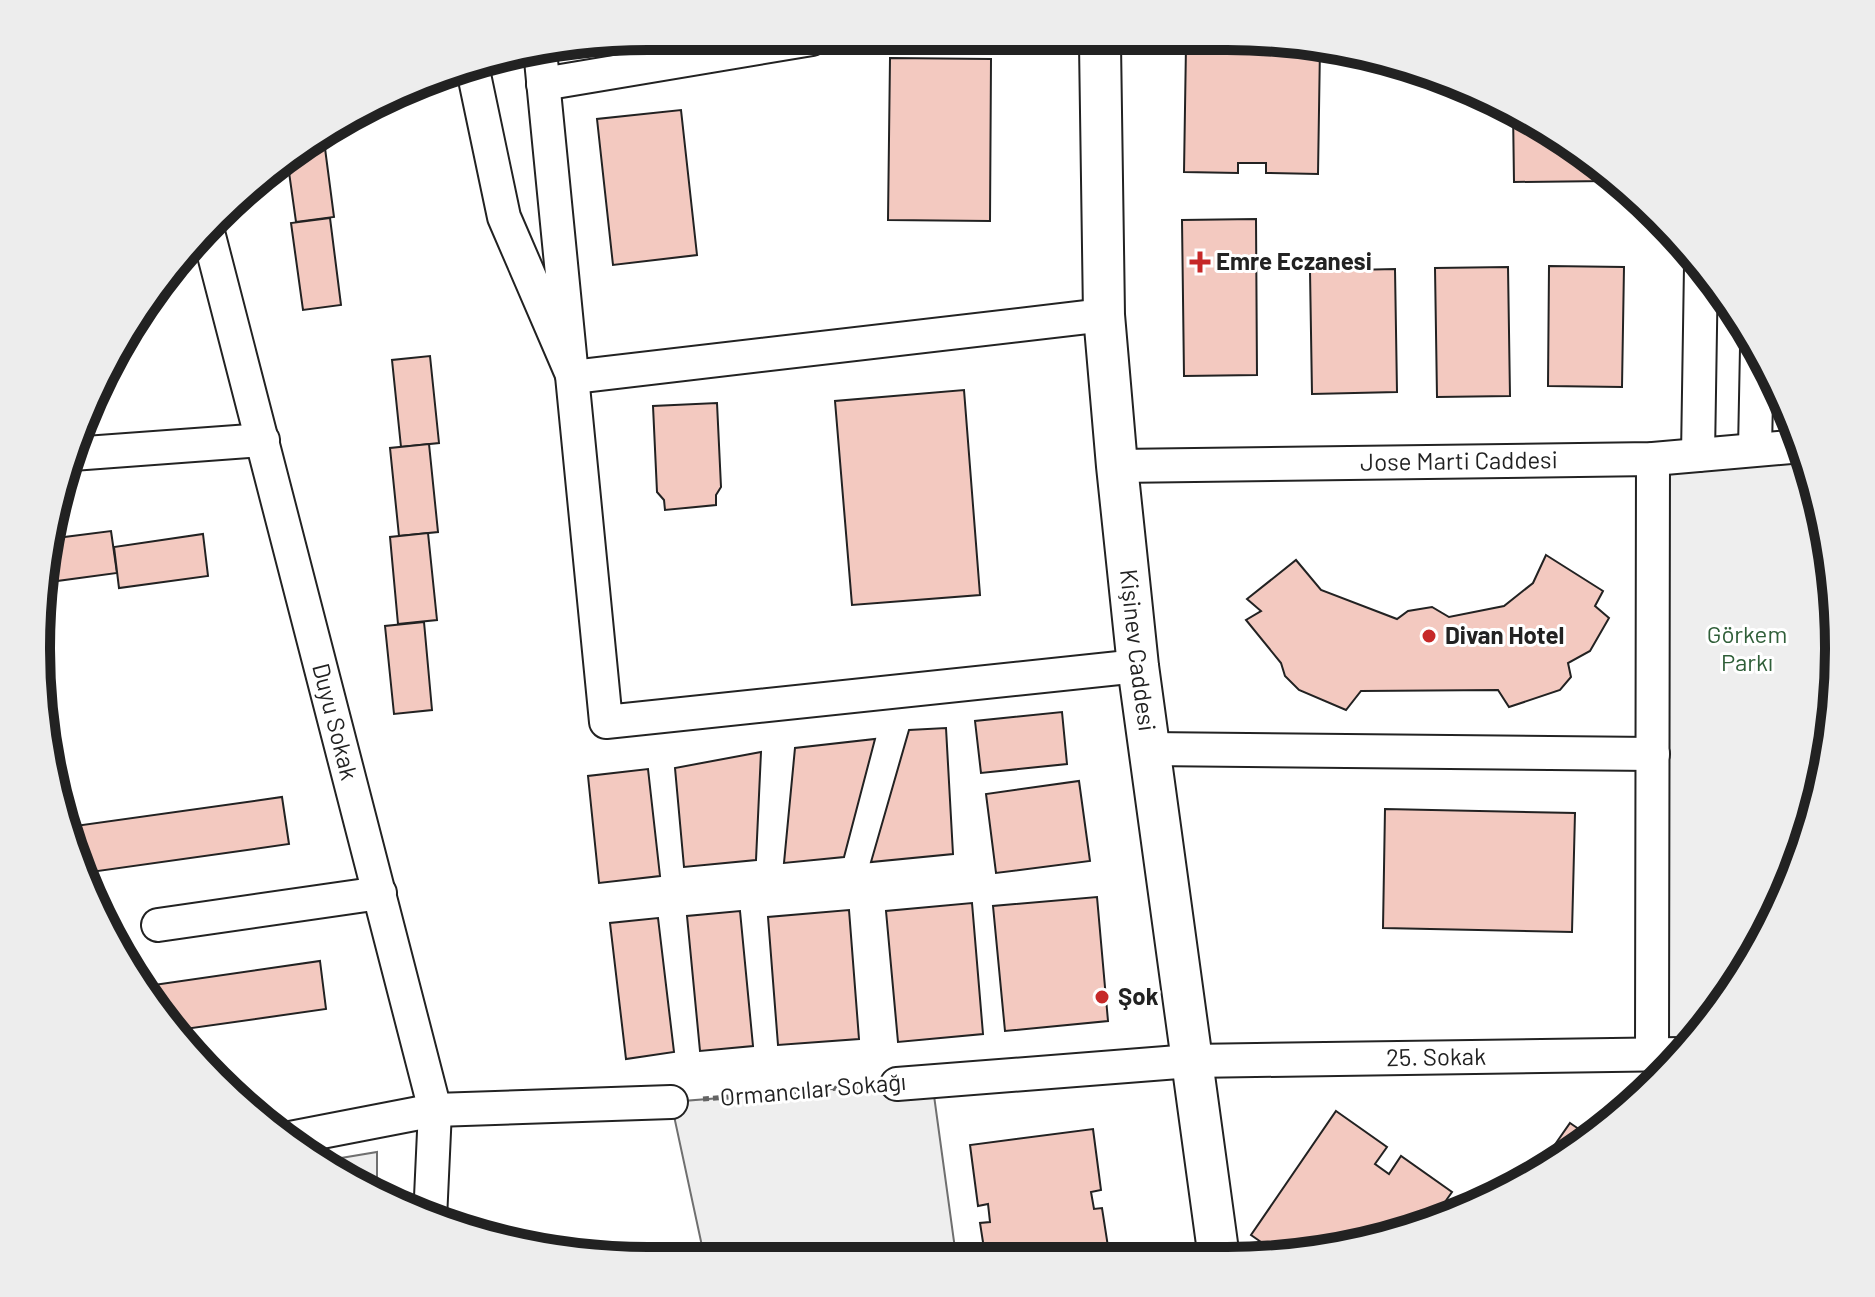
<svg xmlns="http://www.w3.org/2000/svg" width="1875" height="1297" font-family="Barlow,sans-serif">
<rect width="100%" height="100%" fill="#fff"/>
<g fill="#eee" stroke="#6f6f6f" stroke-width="2">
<path d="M1802,446L1827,529L1839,649L1827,768L1792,883L1736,989L1682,1054L1652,1053L1653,459Z"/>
<path d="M932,1081L956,1256L705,1260L671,1102Z"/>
<path d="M377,1152V1194L317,1162Z"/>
</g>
<g fill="#f3c9c0" stroke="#222" stroke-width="2">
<path d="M1186,45L1276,49V47H1320L1318,174L1266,173V163H1238V173L1184,172Z"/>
<path d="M890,58L991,59L990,221L888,220Z"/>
<path d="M681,110L697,255L613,265L597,119Z"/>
<path d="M1513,110L1606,177V181L1514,182Z"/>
<path d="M323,133L334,217L296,222L287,158L309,139Z"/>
<path d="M330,218L341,305L303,310L291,223Z"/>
<path d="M1256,219L1257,375L1184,376L1182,220Z"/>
<path d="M1549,266L1624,267L1622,387L1548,386Z"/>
<path d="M1508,267L1510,396L1437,397L1435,268Z"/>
<path d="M1395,269L1397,392L1312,394L1310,271Z"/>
<path d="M430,356L439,443L401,447L392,360Z"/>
<path d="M964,390L980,595L852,605L835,401Z"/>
<path d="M717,403L721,487L716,495V505L665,510L664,500L657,492L653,406Z"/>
<path d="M429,444L438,532L399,536L390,448Z"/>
<path d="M111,531L117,573L42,583L41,569L49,539Z"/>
<path d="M428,533L437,620L398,624L390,537Z"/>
<path d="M203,534L208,576L119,588L114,547Z"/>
<path d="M1546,555L1603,591L1595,606L1609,618L1590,651L1568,663L1571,677L1560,690L1509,707L1498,690L1361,691L1346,710L1299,690L1285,676L1281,663L1246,620L1261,611L1247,599L1296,560L1321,590L1397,619L1408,611L1432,607L1449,617L1504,606L1533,583Z"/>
<path d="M424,622L432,710L394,714L385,626Z"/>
<path d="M1062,712L1067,764L981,773L975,721Z"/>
<path d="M946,728L953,854L871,862L909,730Z"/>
<path d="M875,739L844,857L784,863L795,748Z"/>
<path d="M761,752L756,860L684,867L675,768Z"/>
<path d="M648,769L660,876L599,883L588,776Z"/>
<path d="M1079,781L1090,861L996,873L986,794Z"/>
<path d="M282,797L289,844L84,873L68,827Z"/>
<path d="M1385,809L1575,813L1572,932L1383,928Z"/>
<path d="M1097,897L1108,1021L1005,1031L993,906Z"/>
<path d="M972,903L983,1034L898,1042L886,911Z"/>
<path d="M849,910L859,1039L778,1045L768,917Z"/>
<path d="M740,911L753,1046L700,1051L687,916Z"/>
<path d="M658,918L674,1052L626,1059L610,923Z"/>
<path d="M320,961L326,1009L178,1030L147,986Z"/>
<path d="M1336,1111L1387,1147L1375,1164L1389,1174L1401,1156L1452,1192L1433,1219L1346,1249L1274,1251L1251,1235Z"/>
<path d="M1570,1123L1586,1134L1538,1169Z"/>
<path d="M1093,1129L1101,1190L1091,1192L1094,1209L1102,1208L1109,1253L985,1255L980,1223L990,1222L988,1204L978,1206L970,1145Z"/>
</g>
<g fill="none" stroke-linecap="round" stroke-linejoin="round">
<defs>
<g id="minor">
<path d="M540,50L606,722L1138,666"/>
<path d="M472,65L504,217L573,377L1104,315"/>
<path d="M543,84L812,39"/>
<path id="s1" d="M207,228L435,1110L430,1219"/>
<path d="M1755,449L1757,348"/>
<path d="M72,454L263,440"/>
<path d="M1698,455L1701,266"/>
<path id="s2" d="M1117,466L1653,459L1802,446"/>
<path d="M1149,749L1653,754"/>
<path d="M158,925L380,893"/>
<path d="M1652,1053L1653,459"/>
<path id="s3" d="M897,1084L1191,1061L1682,1054"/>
<path d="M285,1139L435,1110L671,1102"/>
</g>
<g id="tertiary">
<path id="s4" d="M1100,44L1104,315L1117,466L1138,666L1218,1251"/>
</g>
</defs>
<use href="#minor" stroke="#222" stroke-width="36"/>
<use href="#tertiary" stroke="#222" stroke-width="44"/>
<path stroke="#646464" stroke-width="5" stroke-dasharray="6 4" stroke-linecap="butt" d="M703,1099L864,1086"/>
<use href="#minor" stroke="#fff" stroke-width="32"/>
<use href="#tertiary" stroke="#fff" stroke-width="40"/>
</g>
<g fill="#c62828" stroke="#fff" stroke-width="3">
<path d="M1196 250h8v8h8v8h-8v8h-8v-8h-8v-8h8z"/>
<circle cx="1429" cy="636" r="8"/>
<circle cx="1102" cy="997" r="8"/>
</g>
<g text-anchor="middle" stroke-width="6" stroke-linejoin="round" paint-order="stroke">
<g font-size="24" font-weight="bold" fill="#222" stroke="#fff" text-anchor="start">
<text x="1216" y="270">Emre Eczanesi</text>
<text x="1445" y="644">Divan Hotel</text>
<text x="1118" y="1005">Şok</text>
</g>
<g font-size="24" fill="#222" stroke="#fff">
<text dy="8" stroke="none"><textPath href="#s2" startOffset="342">Jose Marti Caddesi</textPath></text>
<text dy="8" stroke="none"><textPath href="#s4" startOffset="608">Kişinev Caddesi</textPath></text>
<text dy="8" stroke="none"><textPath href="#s1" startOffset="510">Duyu Sokak</textPath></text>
<text dy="8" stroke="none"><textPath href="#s3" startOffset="540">25. Sokak</textPath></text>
<text transform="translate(813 1090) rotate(-5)" y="8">Ormancılar Sokağı</text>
</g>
<g font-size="24" fill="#2f5e38" stroke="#fff">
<text x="1747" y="643">Görkem<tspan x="1747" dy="28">Parkı</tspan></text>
</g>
</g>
<path d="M0 0H1875V1297H0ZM648 50H1227A598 598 0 0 1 1825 648V649A598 598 0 0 1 1227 1247H648A598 598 0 0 1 50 649V648A598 598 0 0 1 648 50Z" fill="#ededed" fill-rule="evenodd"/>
<path fill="none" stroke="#222" stroke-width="10" d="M648 50H1227A598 598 0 0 1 1825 648V649A598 598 0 0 1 1227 1247H648A598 598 0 0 1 50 649V648A598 598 0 0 1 648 50Z"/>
</svg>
